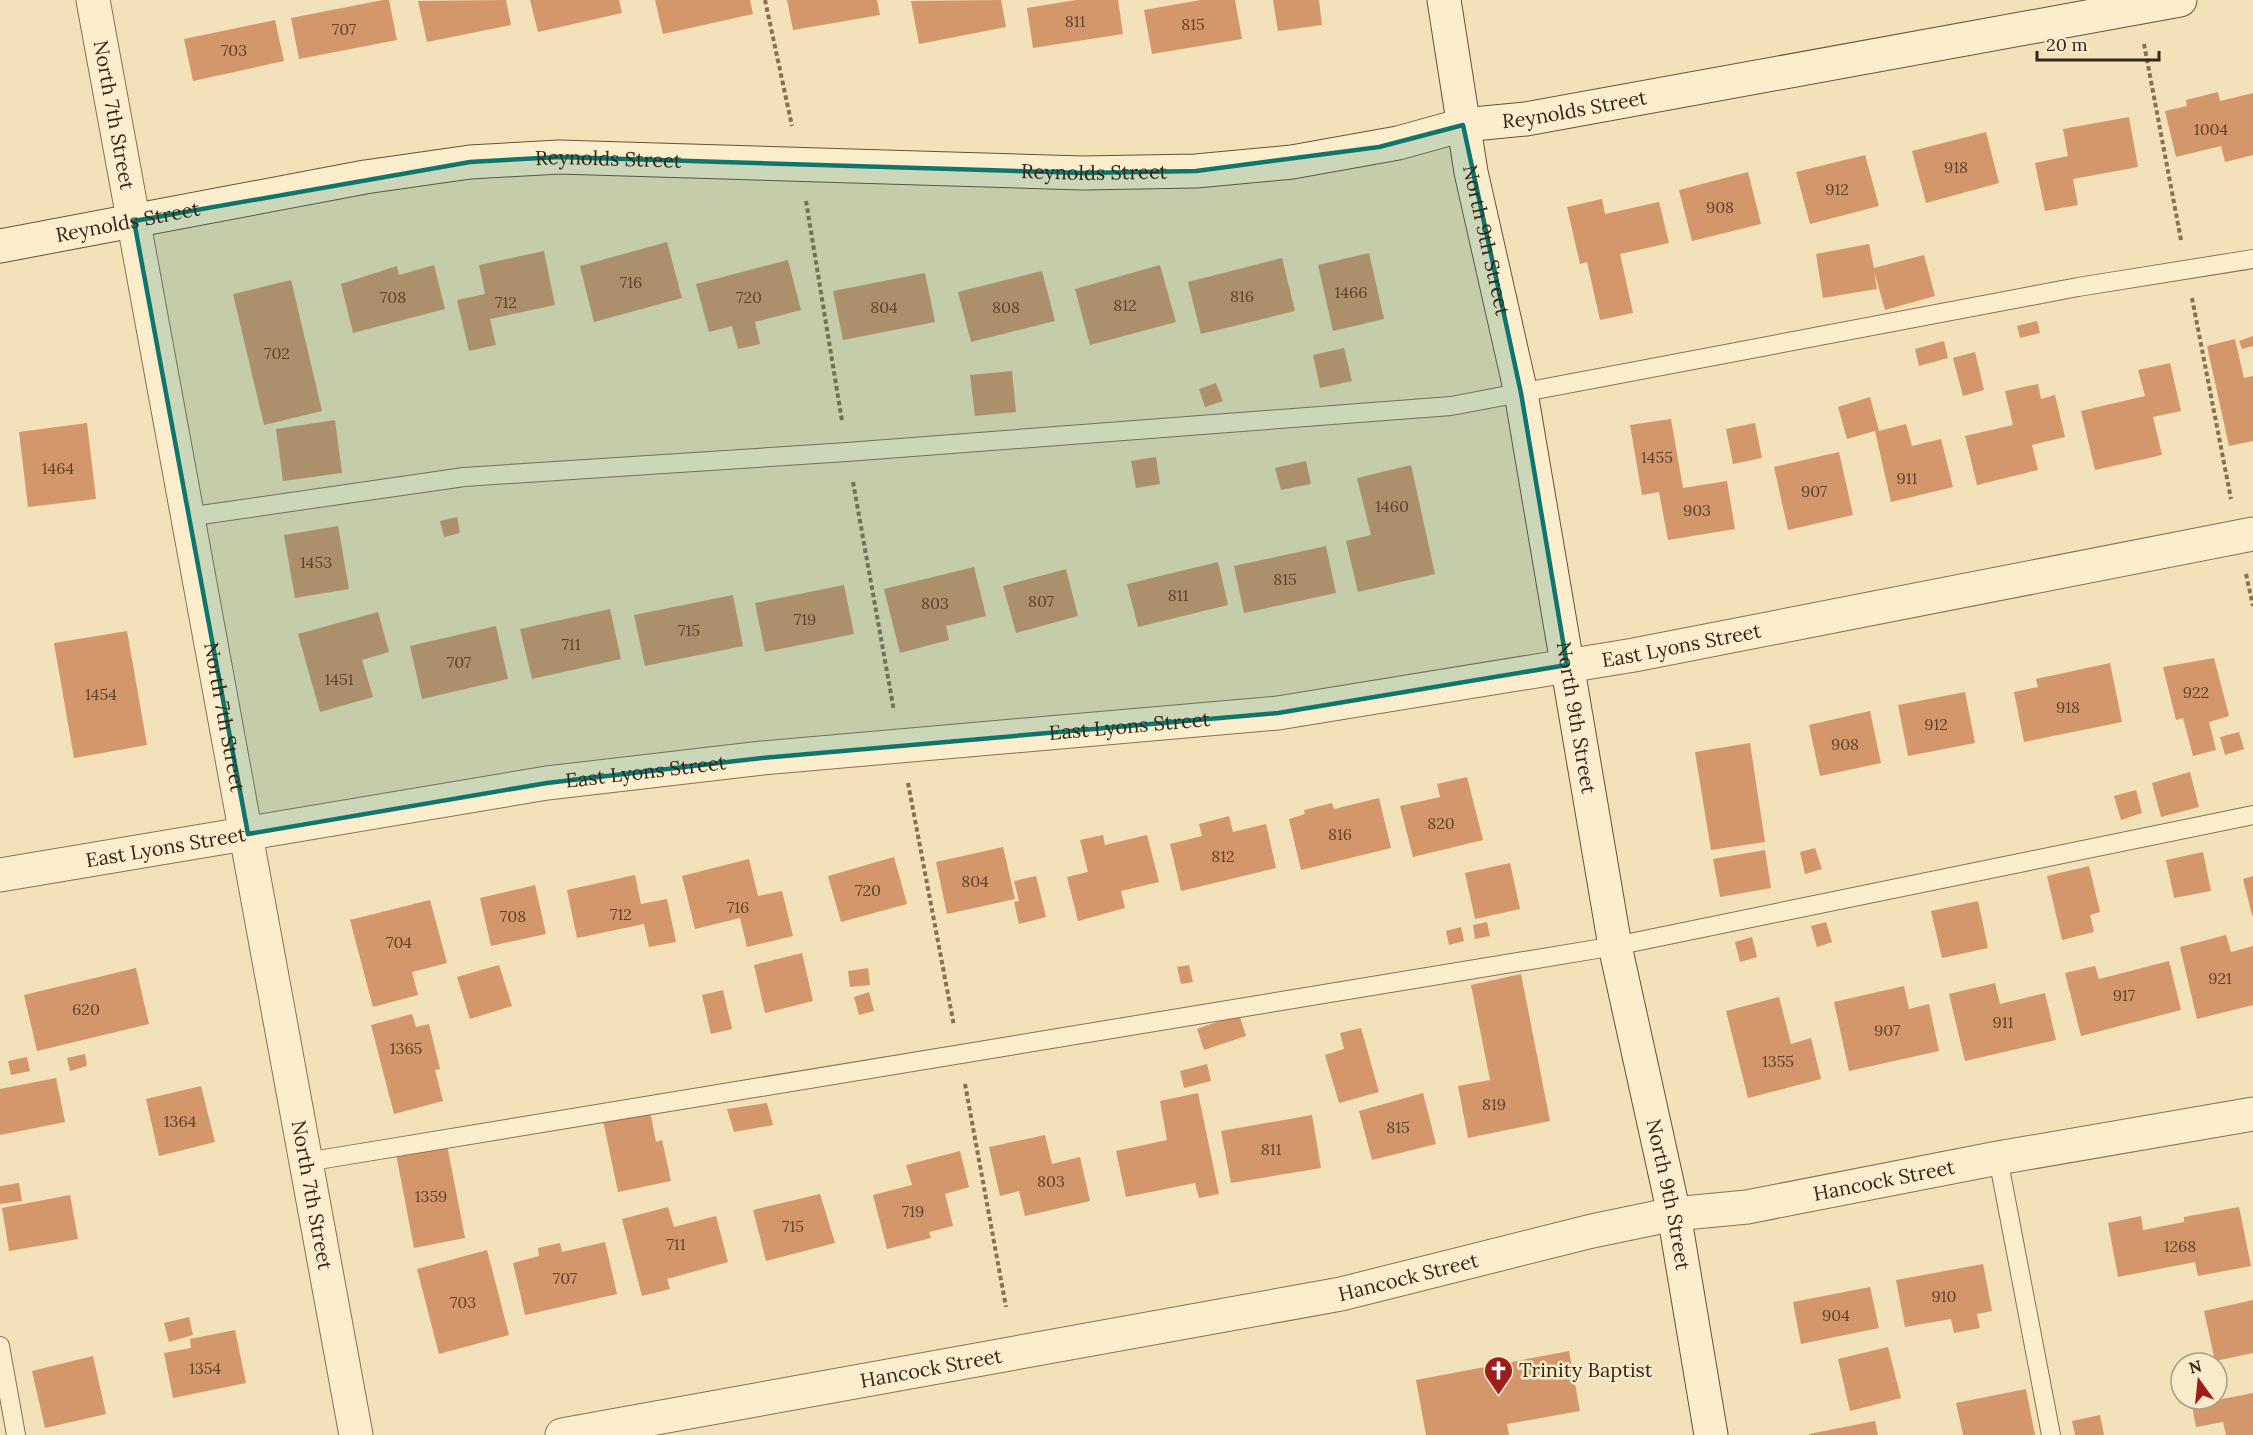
<svg xmlns="http://www.w3.org/2000/svg" width="2253" height="1435" font-family="Lora,serif">
<rect width="100%" height="100%" fill="#f2e1b9"/>
<g fill="#d4976b">
<path d="M383,0H389L397,40L299,59L291,18Z"/>
<path d="M506,0L511,25L427,42L418,1Z"/>
<path d="M530,0H619L622,13L538,32Z"/>
<path d="M655,0H750L753,14L663,34Z"/>
<path d="M787,0H877L880,15L793,30Z"/>
<path d="M1001,0L1006,27L919,44L911,1Z"/>
<path d="M1076,0H1118L1123,34L1033,48L1027,8Z"/>
<path d="M1201,0H1235L1242,39L1152,54L1144,10Z"/>
<path d="M1273,0H1319L1322,25L1278,31Z"/>
<path d="M275,20L284,61L193,81L184,39Z"/>
<path d="M2218,92L2220,101L2253,93V155L2225,162L2221,146L2176,157L2165,111L2187,106L2186,100Z"/>
<path d="M2129,117L2138,167L2073,179L2078,205L2045,211L2035,163L2068,156L2063,129Z"/>
<path d="M1986,132L1999,183L1926,203L1912,151Z"/>
<path d="M1865,155L1879,206L1810,224L1796,172Z"/>
<path d="M1748,172L1761,224L1692,241L1679,190Z"/>
<path d="M1602,199L1605,214L1659,202L1669,243L1620,254L1633,313L1600,320L1587,262L1580,264L1567,207Z"/>
<path d="M667,242L682,298L594,322L580,266Z"/>
<path d="M1869,244L1874,268L1924,255L1935,296L1885,310L1874,271L1877,289L1823,298L1816,254Z"/>
<path d="M544,251L555,305L490,319L496,345L469,351L457,300L485,294L479,265Z"/>
<path d="M1369,253L1384,319L1333,331L1318,265Z"/>
<path d="M1282,258L1295,311L1201,334L1188,282Z"/>
<path d="M788,260L801,310L755,322L760,344L738,349L732,326L709,332L696,284Z"/>
<path d="M434,265L445,309L353,333L341,284L397,266L399,275Z"/>
<path d="M1160,265L1176,322L1090,345L1075,289Z"/>
<path d="M1042,271L1055,321L971,342L958,292Z"/>
<path d="M925,273L935,322L843,340L833,291Z"/>
<path d="M291,280L322,411L264,425L233,294Z"/>
<path d="M2037,321L2040,333L2020,338L2017,326Z"/>
<path d="M2253,336V346L2242,349L2239,341Z"/>
<path d="M2235,339L2244,378L2253,376V441L2229,446L2207,346Z"/>
<path d="M1944,341L1948,358L1919,366L1915,349Z"/>
<path d="M1344,348L1352,381L1320,388L1313,355Z"/>
<path d="M1975,352L1984,390L1963,396L1953,358Z"/>
<path d="M2170,363L2181,411L2153,417L2162,455L2095,470L2081,411L2145,396L2138,370Z"/>
<path d="M1012,371L1016,412L975,416L970,375Z"/>
<path d="M1216,383L1223,401L1205,407L1199,389Z"/>
<path d="M2038,384L2041,399L2055,395L2065,437L2032,445L2038,470L1977,485L1965,436L2013,425L2005,391Z"/>
<path d="M1870,397L1879,431L1906,424L1912,446L1941,439L1953,487L1891,502L1875,431L1847,439L1838,407Z"/>
<path d="M1671,419L1683,488L1727,481L1735,529L1668,540L1659,492L1642,495L1630,425Z"/>
<path d="M335,420L342,473L283,481L276,429Z"/>
<path d="M87,423L96,499L28,507L19,432Z"/>
<path d="M1755,423L1762,458L1733,464L1726,429Z"/>
<path d="M1839,452L1853,515L1788,530L1774,467Z"/>
<path d="M1156,457L1160,484L1136,488L1131,461Z"/>
<path d="M1306,461L1311,484L1281,490L1275,468Z"/>
<path d="M1411,465L1435,574L1358,592L1346,541L1371,535L1357,478Z"/>
<path d="M457,517L460,533L444,537L440,521Z"/>
<path d="M338,526L349,589L295,598L284,535Z"/>
<path d="M1326,546L1336,593L1244,613L1234,566Z"/>
<path d="M1218,562L1228,605L1138,627L1127,584Z"/>
<path d="M974,567L986,616L946,626L949,640L900,653L884,589Z"/>
<path d="M1066,569L1078,616L1016,633L1003,586Z"/>
<path d="M844,585L854,634L765,652L755,603Z"/>
<path d="M733,595L743,646L645,666L634,615Z"/>
<path d="M610,609L621,659L532,679L520,629Z"/>
<path d="M378,612L389,652L362,660L373,697L320,712L298,634Z"/>
<path d="M496,626L508,679L422,699L410,646Z"/>
<path d="M127,631L147,745L74,758L54,643Z"/>
<path d="M2214,658L2229,716L2209,722L2216,750L2193,756L2183,718L2176,720L2163,667Z"/>
<path d="M2110,663L2122,722L2024,742L2014,692L2038,687L2036,679Z"/>
<path d="M1965,692L1975,743L1908,756L1898,705Z"/>
<path d="M1870,711L1881,763L1820,776L1809,725Z"/>
<path d="M2239,732L2244,749L2225,755L2220,737Z"/>
<path d="M1750,743L1765,842L1711,850L1695,752Z"/>
<path d="M2190,772L2199,807L2161,817L2152,783Z"/>
<path d="M1467,777L1483,840L1413,857L1400,806L1440,797L1437,784Z"/>
<path d="M2136,790L2142,813L2121,820L2114,796Z"/>
<path d="M1379,798L1391,848L1301,870L1289,819L1305,814L1304,810L1332,803L1334,809Z"/>
<path d="M1229,816L1233,832L1266,824L1276,868L1181,891L1170,844L1202,836L1199,824Z"/>
<path d="M1103,835L1105,845L1147,835L1159,882L1121,891L1125,908L1078,921L1067,877L1088,872L1080,840Z"/>
<path d="M1003,847L1015,899L947,914L936,862Z"/>
<path d="M1815,848L1822,869L1805,874L1800,852Z"/>
<path d="M1765,850L1771,888L1720,897L1713,859Z"/>
<path d="M2203,852L2211,891L2174,898L2166,860Z"/>
<path d="M894,857L907,904L841,922L828,876Z"/>
<path d="M749,859L758,896L782,891L793,936L747,947L740,918L695,929L682,876Z"/>
<path d="M1510,863L1520,909L1475,919L1465,873Z"/>
<path d="M2089,866L2100,912L2090,915L2094,932L2062,940L2047,876Z"/>
<path d="M635,875L641,904L667,899L676,942L649,947L644,924L577,938L567,890Z"/>
<path d="M1036,876L1046,917L1019,924L1014,902L1019,901L1014,881Z"/>
<path d="M2253,876V915H2252L2243,879Z"/>
<path d="M535,885L546,934L491,946L480,898Z"/>
<path d="M430,900L447,963L412,972L418,995L373,1007L350,920Z"/>
<path d="M1978,901L1988,948L1942,958L1931,911Z"/>
<path d="M1487,922L1490,936L1475,939L1473,925Z"/>
<path d="M1826,922L1832,942L1817,947L1811,926Z"/>
<path d="M1461,927L1464,941L1449,945L1446,931Z"/>
<path d="M2226,935L2231,952L2253,946V1005L2197,1019L2180,947Z"/>
<path d="M1752,937L1757,957L1740,962L1735,942Z"/>
<path d="M802,953L813,1001L765,1013L754,965Z"/>
<path d="M2169,961L2181,1010L2081,1036L2065,973L2095,966L2099,979Z"/>
<path d="M499,965L512,1006L470,1019L457,977Z"/>
<path d="M1189,965L1193,982L1181,984L1177,967Z"/>
<path d="M136,968L149,1024L37,1051L24,995Z"/>
<path d="M868,968L870,985L850,987L848,971Z"/>
<path d="M1521,974L1550,1121L1468,1138L1458,1086L1490,1080L1471,985Z"/>
<path d="M1995,983L2000,1004L2045,993L2056,1040L1965,1061L1949,994Z"/>
<path d="M1904,986L1909,1009L1929,1004L1939,1051L1849,1071L1834,1002Z"/>
<path d="M723,990L732,1029L711,1034L702,995Z"/>
<path d="M869,992L874,1011L859,1015L854,997Z"/>
<path d="M1779,997L1791,1044L1811,1038L1821,1079L1748,1098L1726,1011Z"/>
<path d="M412,1014L416,1027L429,1024L440,1069L435,1070L443,1101L394,1114L371,1025Z"/>
<path d="M1239,1014L1246,1036L1204,1050L1197,1029Z"/>
<path d="M1361,1028L1379,1092L1339,1103L1325,1055L1344,1049L1340,1033Z"/>
<path d="M85,1054L87,1066L70,1071L67,1058Z"/>
<path d="M27,1057L30,1071L11,1075L8,1061Z"/>
<path d="M1207,1064L1211,1081L1184,1088L1180,1071Z"/>
<path d="M56,1078L65,1122L0,1135V1089Z"/>
<path d="M201,1086L215,1142L159,1156L146,1099Z"/>
<path d="M1198,1093L1219,1194L1199,1198L1195,1183L1126,1197L1116,1151L1167,1140L1160,1101Z"/>
<path d="M1423,1093L1436,1144L1372,1160L1359,1111Z"/>
<path d="M767,1103L773,1125L734,1132L727,1109Z"/>
<path d="M650,1111L656,1142L662,1140L671,1181L618,1192L603,1120Z"/>
<path d="M1312,1115L1321,1168L1231,1183L1221,1131Z"/>
<path d="M1045,1135L1052,1164L1080,1157L1090,1201L1025,1216L1019,1191L1000,1196L989,1147Z"/>
<path d="M447,1145L465,1238L414,1248L396,1154Z"/>
<path d="M960,1151L969,1187L945,1194L953,1226L929,1232L931,1238L887,1249L873,1195L912,1185L906,1165Z"/>
<path d="M19,1183L22,1201L0,1204V1186Z"/>
<path d="M820,1194L835,1243L766,1261L753,1210Z"/>
<path d="M70,1195L78,1239L9,1251L2,1208Z"/>
<path d="M668,1207L674,1227L716,1216L728,1262L667,1279L670,1289L642,1296L622,1219Z"/>
<path d="M2239,1207L2251,1266L2198,1276L2195,1262L2118,1277L2108,1223L2141,1216L2143,1230L2184,1222V1217Z"/>
<path d="M605,1242L617,1294L525,1315L513,1263L539,1256L538,1248L560,1243L562,1252Z"/>
<path d="M487,1250L509,1335L439,1354L417,1269Z"/>
<path d="M1983,1264L1992,1311L1977,1314L1980,1328L1954,1333L1951,1319L1905,1327L1896,1280Z"/>
<path d="M1870,1287L1879,1328L1801,1344L1793,1302Z"/>
<path d="M2253,1300V1353L2215,1361L2204,1311Z"/>
<path d="M189,1317L193,1335L169,1342L164,1323Z"/>
<path d="M235,1330L246,1383L173,1398L164,1353L191,1348L190,1339Z"/>
<path d="M1888,1347L1901,1398L1850,1411L1838,1359Z"/>
<path d="M1569,1351L1580,1411L1507,1424L1509,1435H1426L1416,1380Z"/>
<path d="M93,1356L106,1414L45,1428L32,1371Z"/>
<path d="M2026,1389L2035,1435H1963L1956,1403Z"/>
<path d="M2253,1393V1435H2226L2223,1422L2196,1427L2192,1405Z"/>
<path d="M2100,1415L2104,1435H2075L2072,1421Z"/>
<path d="M1875,1421L1878,1435H1809V1434Z"/>
</g>
<g fill="none" stroke-linecap="round" stroke-linejoin="round">
<defs>
<g id="lane">
<path d="M187,517L464,477L847,452L1451,406L2078,287L2253,259"/>
<path d="M1998,1158L2051,1435"/>
<path d="M306,1162L1615,946L2253,815"/>
<path d="M0,1346L16,1435"/>
</g>
<g id="street">
<path id="s1" d="M93,0L356,1435"/>
<path id="s2" d="M0,875L547,783L762,758L1278,713L1634,655L2253,534"/>
<path id="s3" d="M562,1435L1341,1294L1592,1231L1674,1214L1747,1207L1998,1158L2253,1114"/>
</g>
<g id="secondary">
<path id="s4" d="M1444,0L1471,172L1521,393L1615,946L1674,1214L1711,1435"/>
<path id="s5" d="M0,246L365,177L470,162L559,157L1083,173L1196,171L1292,162L1398,143L1463,125L1526,119L2180,0"/>
</g>
</defs>
<use href="#lane" stroke="#897052" stroke-width="20"/>
<use href="#street" stroke="#897052" stroke-width="35"/>
<use href="#secondary" stroke="#6a5136" stroke-width="35"/>
<g stroke="#897052" stroke-width="4" stroke-dasharray="4.5 3" stroke-linecap="butt">
<path d="M765,0L792,126"/>
<path d="M2144,44L2181,240"/>
<path d="M806,201L842,421"/>
<path d="M2192,298L2231,499"/>
<path d="M853,482L894,711"/>
<path d="M2246,574L2253,606"/>
<path d="M908,783L954,1026"/>
<path d="M965,1084L1006,1307"/>
</g>
<use href="#lane" stroke="#fceecc" stroke-width="18"/>
<use href="#street" stroke="#fceecc" stroke-width="33"/>
<use href="#secondary" stroke="#fceecc" stroke-width="33"/>
</g>
<path fill="#0f766e" fill-opacity="0.2" stroke="#0f766e" stroke-width="4.5" stroke-linejoin="round" d="M1463,125L1521,393L1567,665L1278,713L762,758L547,783L248,834L134,221L470,162L559,157L1083,173L1196,171L1379,147Z"/>
<defs>
<symbol id="church-pin" viewBox="-11 -11 22 30"><path d="M0 17L-7.5 6A9.5 9.5 0 1 1 7.5 6Z" fill="#9d1d1d" stroke="#f8ebc9"/><path d="M-1.2-6h2.4v3.5h3.3v2.4h-3.3V6h-2.4V-.1h-3.3v-2.4h3.3Z" fill="#fff"/></symbol>
</defs>
<g fill-rule="evenodd">
<use href="#church-pin" x="1482" y="1354" width="33" height="45"/>
</g>
<g text-anchor="middle" stroke-width="5" stroke-linejoin="round" paint-order="stroke">
<g font-size="16" fill="#5e432e">
<text x="1075" y="27">811</text>
<text x="1193" y="30">815</text>
<text x="344" y="35">707</text>
<text x="234" y="56">703</text>
<text x="2211" y="135">1004</text>
<text x="1956" y="173">918</text>
<text x="1837" y="195">912</text>
<text x="1720" y="213">908</text>
<text x="631" y="288">716</text>
<text x="1351" y="298">1466</text>
<text x="1242" y="302">816</text>
<text x="393" y="303">708</text>
<text x="749" y="303">720</text>
<text x="506" y="308">712</text>
<text x="1125" y="311">812</text>
<text x="884" y="313">804</text>
<text x="1006" y="313">808</text>
<text x="277" y="359">702</text>
<text x="1657" y="463">1455</text>
<text x="58" y="474">1464</text>
<text x="1907" y="484">911</text>
<text x="1814" y="497">907</text>
<text x="1392" y="512">1460</text>
<text x="1697" y="516">903</text>
<text x="316" y="568">1453</text>
<text x="1285" y="585">815</text>
<text x="1178" y="601">811</text>
<text x="1041" y="607">807</text>
<text x="935" y="609">803</text>
<text x="805" y="625">719</text>
<text x="689" y="636">715</text>
<text x="571" y="650">711</text>
<text x="459" y="668">707</text>
<text x="339" y="685">1451</text>
<text x="2196" y="698">922</text>
<text x="101" y="700">1454</text>
<text x="2068" y="713">918</text>
<text x="1936" y="730">912</text>
<text x="1845" y="750">908</text>
<text x="1441" y="829">820</text>
<text x="1340" y="840">816</text>
<text x="1223" y="862">812</text>
<text x="975" y="887">804</text>
<text x="868" y="896">720</text>
<text x="738" y="913">716</text>
<text x="621" y="920">712</text>
<text x="513" y="922">708</text>
<text x="399" y="948">704</text>
<text x="2220" y="984">921</text>
<text x="2124" y="1001">917</text>
<text x="86" y="1015">620</text>
<text x="2003" y="1028">911</text>
<text x="1887" y="1036">907</text>
<text x="406" y="1054">1365</text>
<text x="1778" y="1067">1355</text>
<text x="1494" y="1110">819</text>
<text x="180" y="1127">1364</text>
<text x="1398" y="1133">815</text>
<text x="1271" y="1155">811</text>
<text x="1051" y="1187">803</text>
<text x="431" y="1202">1359</text>
<text x="913" y="1217">719</text>
<text x="793" y="1232">715</text>
<text x="676" y="1250">711</text>
<text x="2180" y="1252">1268</text>
<text x="565" y="1284">707</text>
<text x="1944" y="1302">910</text>
<text x="463" y="1308">703</text>
<text x="1836" y="1321">904</text>
<text x="205" y="1374">1354</text>
</g>
<g font-size="20" fill="#362719" stroke="#f8ebc9">
<text dy="7" stroke="none"><textPath href="#s5" startOffset="1588">Reynolds Street</textPath></text>
<text dy="7" stroke="none"><textPath href="#s1" startOffset="117">North 7th Street</textPath></text>
<text dy="7" stroke="none"><textPath href="#s5" startOffset="616">Reynolds Street</textPath></text>
<text dy="7" stroke="none"><textPath href="#s5" startOffset="1102">Reynolds Street</textPath></text>
<text dy="7" stroke="none"><textPath href="#s5" startOffset="130">Reynolds Street</textPath></text>
<text dy="7" stroke="none"><textPath href="#s4" startOffset="244">North 9th Street</textPath></text>
<text dy="7" stroke="none"><textPath href="#s2" startOffset="1698">East Lyons Street</textPath></text>
<text dy="7" stroke="none"><textPath href="#s1" startOffset="729">North 7th Street</textPath></text>
<text dy="7" stroke="none"><textPath href="#s4" startOffset="730">North 9th Street</textPath></text>
<text dy="7" stroke="none"><textPath href="#s2" startOffset="1140">East Lyons Street</textPath></text>
<text dy="7" stroke="none"><textPath href="#s2" startOffset="654">East Lyons Street</textPath></text>
<text dy="7" stroke="none"><textPath href="#s2" startOffset="168">East Lyons Street</textPath></text>
<text dy="7" stroke="none"><textPath href="#s3" startOffset="1347">Hancock Street</textPath></text>
<text dy="7" stroke="none"><textPath href="#s1" startOffset="1215">North 7th Street</textPath></text>
<text dy="7" stroke="none"><textPath href="#s4" startOffset="1216">North 9th Street</textPath></text>
<text dy="7" stroke="none"><textPath href="#s3" startOffset="861">Hancock Street</textPath></text>
<text dy="7" stroke="none"><textPath href="#s3" startOffset="375">Hancock Street</textPath></text>
</g>
<g font-size="20" fill="#362719" stroke="#f8ebc9" text-anchor="start">
<text x="1519" y="1377">Trinity Baptist</text>
</g>
</g>
<g transform="translate(2199 1381) rotate(345)"><circle r="28" fill="#f8ebc9" stroke="#aa9d83" stroke-width="1.5"/>
<path d="M0-4.5L10 22L0 15L-10 22Z" fill="#9d1d1d"/>
<text y="-9" font-size="16" font-weight="bold" text-anchor="middle" fill="#362719">N</text>
</g>
<path d="M2037 51v9h122v-9" fill="none" stroke="#362719" stroke-width="3"/>
<text x="2046" y="51" font-size="18" fill="#362719" stroke="#f8ebc9" stroke-width="4.5" paint-order="stroke">20 m</text>
</svg>
